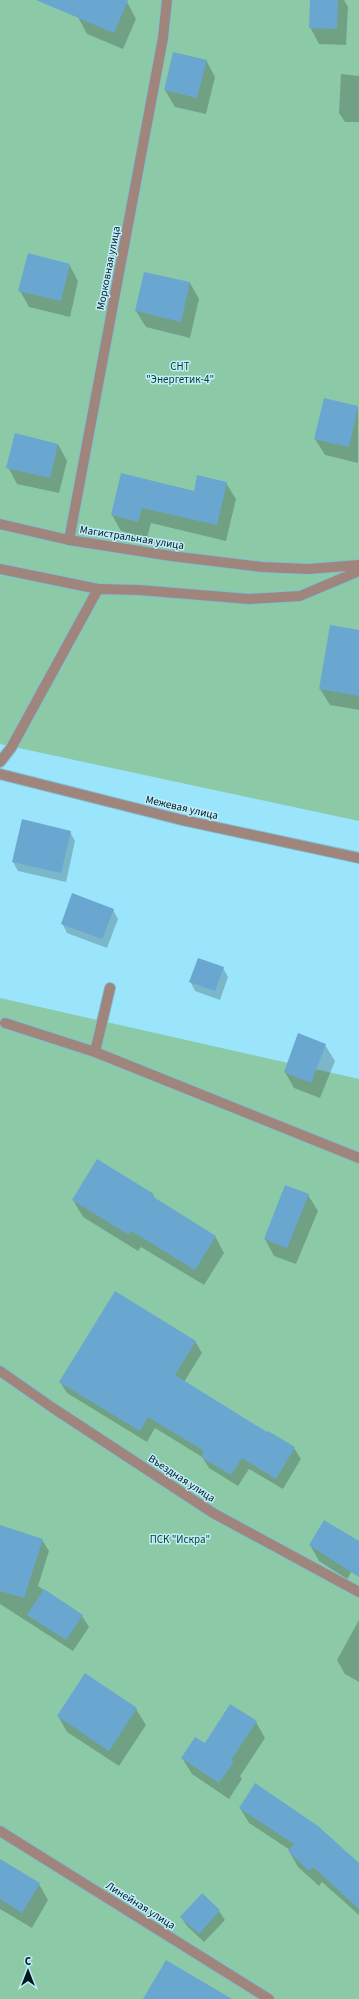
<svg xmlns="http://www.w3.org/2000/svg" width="359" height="1999" font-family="'Source Sans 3',sans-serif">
<rect width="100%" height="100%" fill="#9ae5fb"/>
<g fill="#8ccaa7">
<path d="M0,0H359V821L0,744Z"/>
<path d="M0,998L359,1079V1999H0Z"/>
</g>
<g fill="#0003">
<path d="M85,0H122L127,2L136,19L123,49L87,34L78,17Z"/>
<path d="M311,0H344L348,7L346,45L319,44L310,27Z"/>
<path d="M174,53L206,60L215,77L206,114L175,107L165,90Z"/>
<path d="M341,74L359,76V122H345L339,113Z"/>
<path d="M69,264L78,281L70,317L29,307L20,291Z"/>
<path d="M145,273L190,283L199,299L190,338L146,327L136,311Z"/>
<path d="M358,407V463L325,455L315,439Z"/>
<path d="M58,444L67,461L59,493L17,484L8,467Z"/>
<path d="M226,483L236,499L226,541L151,523L147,538L121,531L112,515Z"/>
<path d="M359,631V710L330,705L320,689Z"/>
<path d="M70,832L75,841L66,882L18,871L13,862Z"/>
<path d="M113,910L118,919L107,948L67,933L62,923Z"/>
<path d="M223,968L228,977L220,1000L195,991L190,981Z"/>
<path d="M325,1045L335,1061L320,1098L294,1088L285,1072Z"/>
<path d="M286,1186L308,1195L318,1211L296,1264L274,1256L265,1239Z"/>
<path d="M153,1195L156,1200L215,1236L224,1253L204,1285L141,1247L138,1251L83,1217L73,1200Z"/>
<path d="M195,1341L202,1353L184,1382L267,1434L294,1448L301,1459L283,1489L249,1469L238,1486L209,1468L202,1457L155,1428L147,1442L67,1393L60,1382Z"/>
<path d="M42,1540L49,1551L38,1586L82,1616L89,1627L73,1651L0,1604V1542Z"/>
<path d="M310,1545L359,1549V1560L347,1579L319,1561Z"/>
<path d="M359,1620V1682L345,1674L337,1660Z"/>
<path d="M136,1709L146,1725L119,1766L67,1732L58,1716Z"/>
<path d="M256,1722L265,1738L240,1776L242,1779L229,1799L192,1774L182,1758L205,1744Z"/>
<path d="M240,1808L359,1864V1915L322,1882L319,1886L298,1867L289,1851L290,1850L249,1823Z"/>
<path d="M0,1863L39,1884L48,1900L32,1928L0,1909Z"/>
<path d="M219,1911L225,1920L204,1942L187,1926L181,1917Z"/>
</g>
<g fill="#6aa7d0">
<path d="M36,0H128L114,33Z"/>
<path d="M310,0H338L337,29L309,28Z"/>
<path d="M173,52L207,60L197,98L164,90Z"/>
<path d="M28,253L70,264L61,301L18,291Z"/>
<path d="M144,272L190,282L181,322L135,311Z"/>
<path d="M324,398L358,406L349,447L314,439Z"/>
<path d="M15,433L58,444L50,478L6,468Z"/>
<path d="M121,473L194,491L197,475L227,482L217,525L142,508L138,522L111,515Z"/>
<path d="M330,625L359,630V696L319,689Z"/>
<path d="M22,819L71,831L61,873L12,862Z"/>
<path d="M72,893L114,909L102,939L61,924Z"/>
<path d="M198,958L224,967L215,991L189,982Z"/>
<path d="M298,1033L326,1044L311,1083L284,1072Z"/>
<path d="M97,1159L154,1194L152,1196L216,1236L195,1270L131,1231L129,1235L72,1200Z"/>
<path d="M285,1185L309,1194L287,1248L264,1239Z"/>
<path d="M115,1291L196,1341L175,1375L267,1432L268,1431L295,1447L276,1479L242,1458L231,1475L201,1457L204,1451L148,1417L140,1431L59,1382Z"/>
<path d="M324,1520L359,1541V1577L309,1545Z"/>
<path d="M0,1525L43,1539L24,1598L0,1591Z"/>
<path d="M44,1589L83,1615L66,1640L27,1615Z"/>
<path d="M85,1673L137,1708L109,1751L57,1716Z"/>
<path d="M230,1704L257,1721L231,1760L234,1762L219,1783L181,1758L195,1737L205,1743Z"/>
<path d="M255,1783L318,1826L359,1863V1909L313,1867L309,1871L288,1851L294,1844L239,1808Z"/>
<path d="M0,1859L40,1883L22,1913L0,1899Z"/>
<path d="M202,1893L220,1910L199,1934L180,1917Z"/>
<path d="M166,1960L232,1999H143Z"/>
</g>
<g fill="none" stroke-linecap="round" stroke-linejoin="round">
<defs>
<g id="minor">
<path d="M0,524L69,540L171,556L262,567L308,569L359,565"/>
<path d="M69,540L163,38L167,0"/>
<path d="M0,569L98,589"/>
<path d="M0,762L11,748L98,589L139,590L249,599L300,596L359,571"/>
<path d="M0,774L182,820L359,858"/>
<path d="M5,1023L95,1052L359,1158"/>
<path d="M95,1052L110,988"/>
<path d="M0,1371L53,1408L213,1513L359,1592"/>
<path d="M0,1831L269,1999"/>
</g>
</defs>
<use href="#minor" stroke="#7ec0d4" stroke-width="12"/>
<use href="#minor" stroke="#a0857c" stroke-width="10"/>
</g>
<g text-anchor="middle" stroke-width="3" stroke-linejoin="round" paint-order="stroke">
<g font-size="11" fill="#001820" stroke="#c2edfa">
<text transform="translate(108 268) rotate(-79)" y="4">Морковная улица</text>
<text transform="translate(132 537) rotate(9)" y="4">Магистральная улица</text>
<text transform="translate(182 807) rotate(13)" y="4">Межевая улица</text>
<text transform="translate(182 1478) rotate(33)" y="4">Въездная улица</text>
<text transform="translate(141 1905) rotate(32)" y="4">Линейная улица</text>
</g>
<g font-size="11" fill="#083f26" stroke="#c2edfa">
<text x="180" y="370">СНТ<tspan x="180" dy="13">"Энергетик-4"</tspan></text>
<text x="180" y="1543">ПСК "Искра"</text>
</g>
</g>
<g transform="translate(28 1971)" stroke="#c2edfa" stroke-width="3" paint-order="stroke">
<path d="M0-3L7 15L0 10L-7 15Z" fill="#001820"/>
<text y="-6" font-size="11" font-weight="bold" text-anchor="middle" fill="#001820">С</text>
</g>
</svg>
